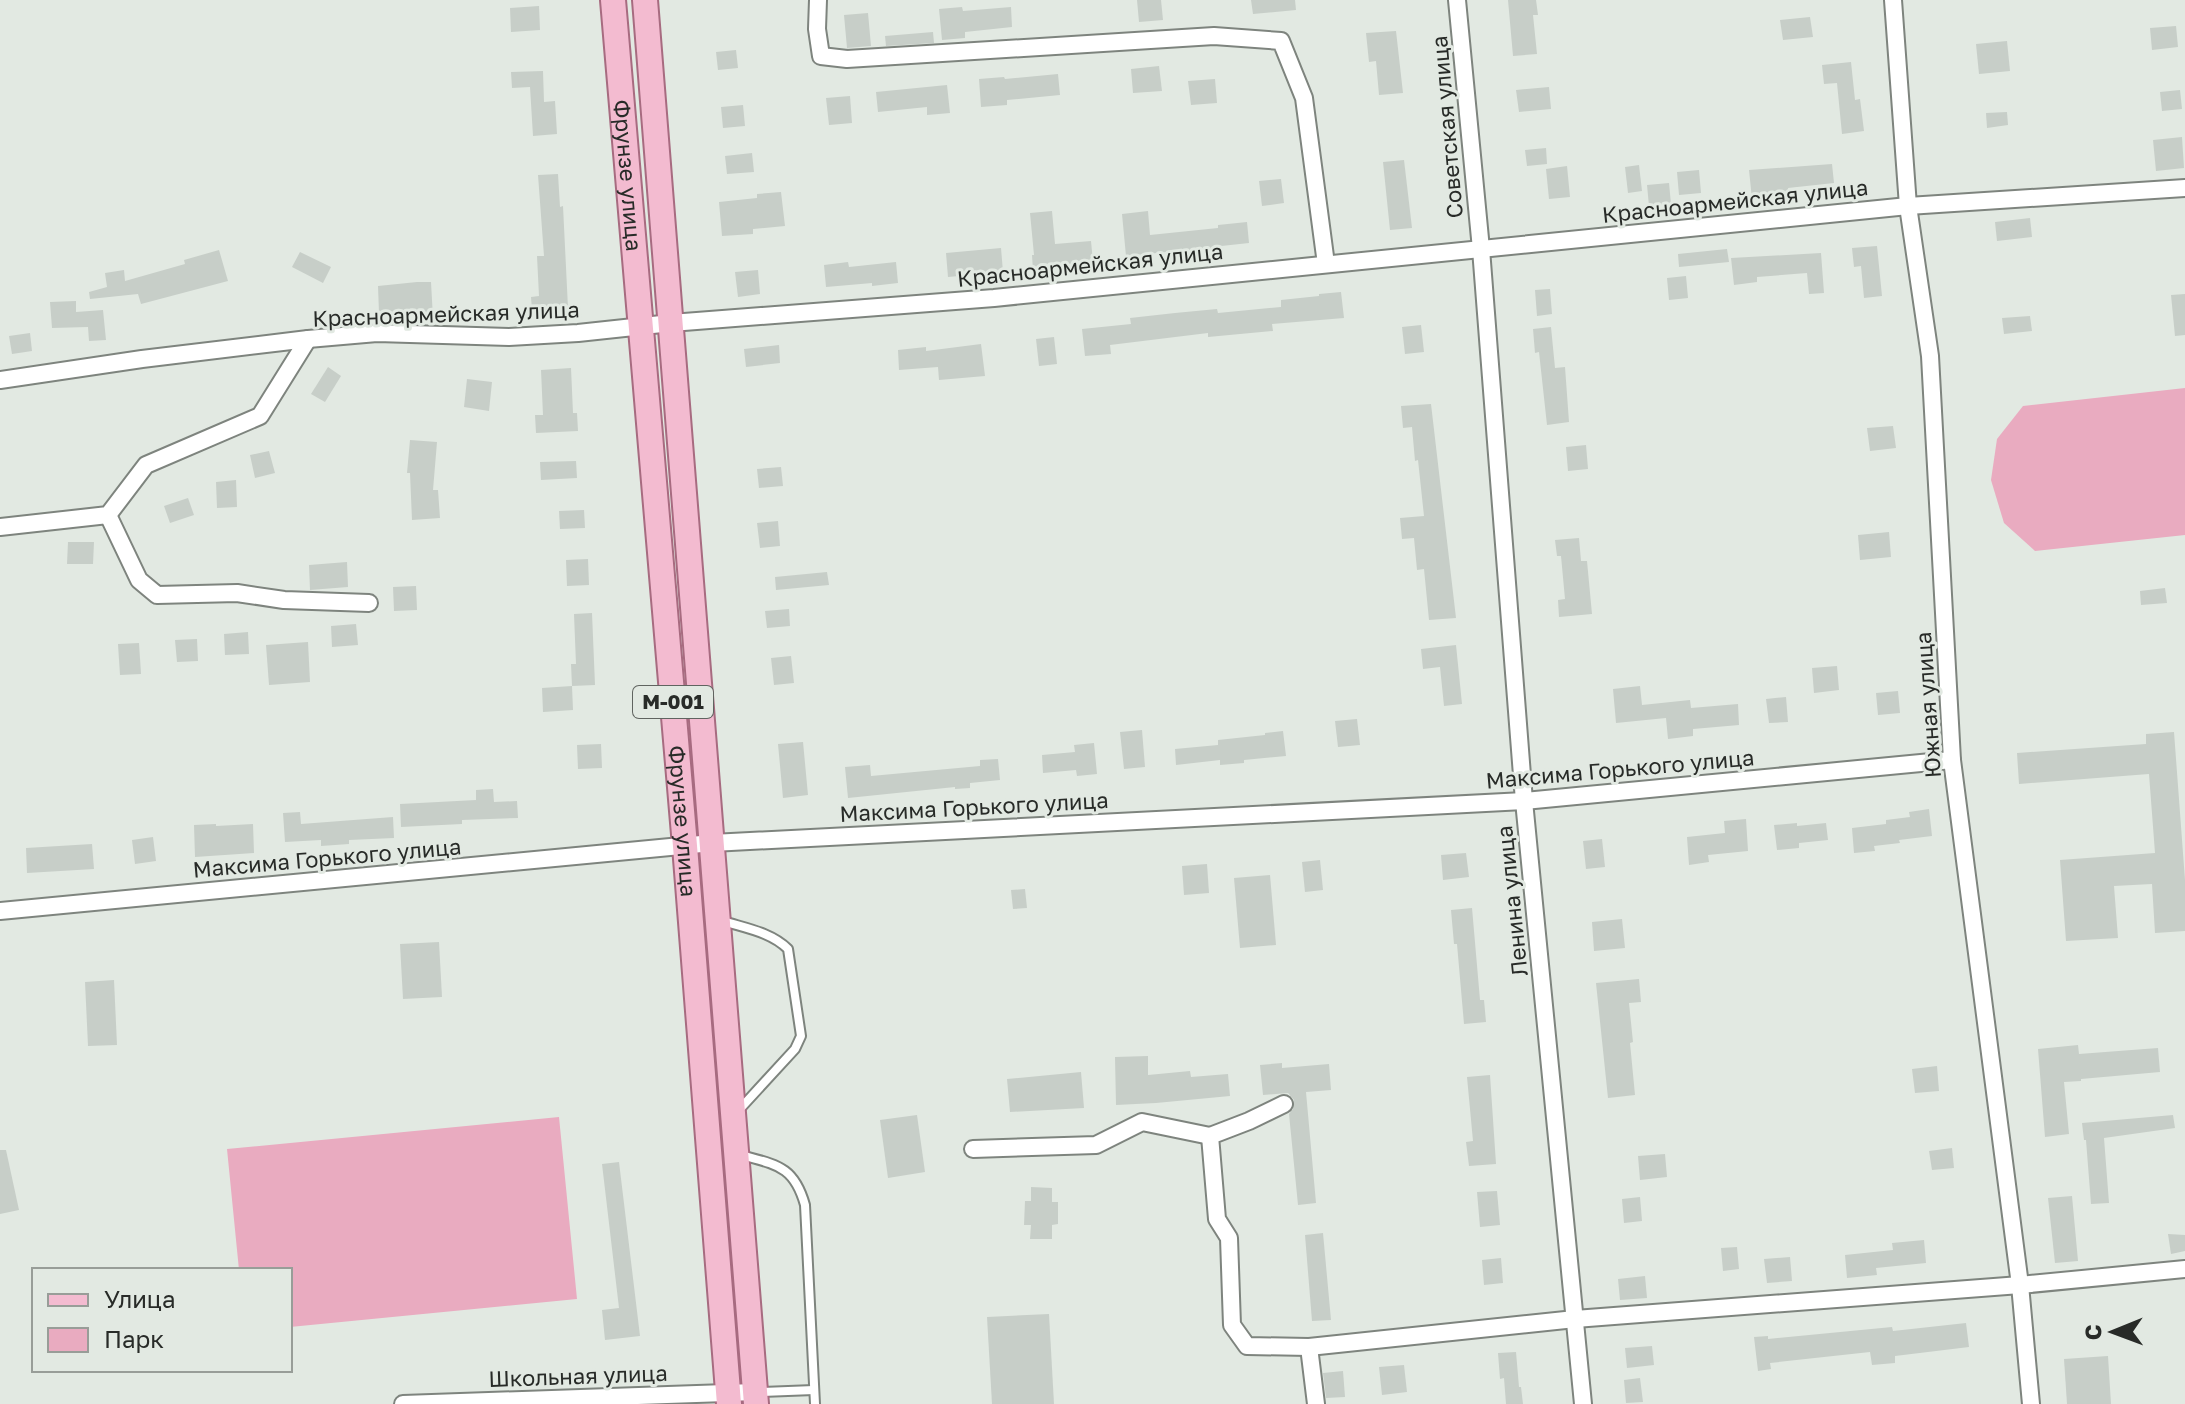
<svg xmlns="http://www.w3.org/2000/svg" width="2185" height="1404" font-family="'Golos Text',sans-serif">
<rect width="100%" height="100%" fill="#e2e9e2"/>
<g fill="#e9abc0">
<path d="M2185,388V535L2035,551L2004,523L1991,480L1997,439L2023,406Z"/>
<path d="M559,1117L577,1299L290,1327V1270H239L227,1149Z"/>
</g>
<g fill="#c7cec8">
<path d="M1137,0H1161L1163,20L1139,22Z"/>
<path d="M1251,0H1295L1296,10L1253,14Z"/>
<path d="M1508,0H1536L1538,15H1533L1537,54L1513,56Z"/>
<path d="M539,6L540,30L511,32L510,8Z"/>
<path d="M962,7L963,11L1011,7L1012,27L965,32V38L942,40L939,9Z"/>
<path d="M868,13L871,46L847,48L844,15Z"/>
<path d="M1810,17L1813,37L1783,40L1780,20Z"/>
<path d="M2176,26L2178,47L2152,50L2150,28Z"/>
<path d="M1396,31L1403,93L1379,95L1376,61L1369,62L1366,33Z"/>
<path d="M933,32L934,43L886,46L885,36Z"/>
<path d="M2007,41L2010,71L1979,74L1976,44Z"/>
<path d="M736,50L738,68L718,70L716,52Z"/>
<path d="M1851,62L1855,100L1860,99L1864,131L1842,134L1837,83L1824,84L1822,65Z"/>
<path d="M1159,66L1162,91L1133,93L1131,69Z"/>
<path d="M543,71L544,102L555,101L557,134L533,136L530,87L512,88L511,72Z"/>
<path d="M1058,74L1060,95L1007,100V105L981,107L979,79L1004,77L1005,79Z"/>
<path d="M1215,79L1217,103L1191,105L1188,81Z"/>
<path d="M947,85L950,113L927,115V107L878,112L876,92Z"/>
<path d="M1549,87L1551,109L1519,112L1516,90Z"/>
<path d="M2180,90L2182,109L2162,111L2160,92Z"/>
<path d="M850,96L852,123L829,125L826,98Z"/>
<path d="M743,105L745,126L723,128L721,107Z"/>
<path d="M2007,112L2008,125L1987,128L1986,113Z"/>
<path d="M2182,137L2184,168L2156,171L2153,140Z"/>
<path d="M1546,148L1547,164L1527,166L1525,150Z"/>
<path d="M752,153L754,172L727,174L725,156Z"/>
<path d="M1404,160L1412,228L1390,230L1383,162Z"/>
<path d="M1832,164L1834,183L1788,188L1789,196L1752,199L1749,170Z"/>
<path d="M1639,165L1642,191L1628,193L1625,167Z"/>
<path d="M1567,166L1570,197L1549,199L1546,169Z"/>
<path d="M1699,170L1701,193L1679,195L1677,172Z"/>
<path d="M558,174L560,207L563,206L568,308L532,310L531,297L539,296L537,256H544L538,175Z"/>
<path d="M1281,179L1284,203L1262,206L1259,181Z"/>
<path d="M1669,183L1671,204L1649,206L1647,185Z"/>
<path d="M781,192L785,226L753,229V234L722,236L719,202L757,198V194Z"/>
<path d="M1052,211L1055,244L1091,241L1093,262L1052,266V269L1033,271L1032,255H1034L1030,213Z"/>
<path d="M1148,211L1150,235L1218,228V225L1247,222L1249,243L1212,247V257L1178,261L1177,251L1126,256L1122,214Z"/>
<path d="M2030,218L2032,237L1997,241L1995,222Z"/>
<path d="M1877,246L1882,296L1864,298L1861,266L1854,267L1852,248Z"/>
<path d="M1001,248L1003,272L948,277L946,253Z"/>
<path d="M1727,249L1729,262L1679,267L1678,254Z"/>
<path d="M219,250L228,281L141,304L138,294L90,299L89,292L107,287L105,273L124,270L125,281L185,264L184,260Z"/>
<path d="M300,252L331,267L323,283L292,267Z"/>
<path d="M1821,253L1824,293L1809,294L1807,273L1757,277V282L1734,285L1731,258Z"/>
<path d="M848,262L849,267L896,262L898,283L872,286V283L826,287L824,265Z"/>
<path d="M758,270L760,294L738,297L735,272Z"/>
<path d="M1686,276L1688,298L1669,300L1667,278Z"/>
<path d="M417,282H431L433,318L419,319V311L379,313L378,286Z"/>
<path d="M1550,289L1552,314L1537,316L1535,290Z"/>
<path d="M1341,292L1344,318L1272,324L1273,331L1208,337V333L1110,345L1111,354L1085,356L1082,329L1131,324L1130,318L1175,313L1217,309L1218,313L1281,307V300L1319,296V294Z"/>
<path d="M2185,294V335L2175,336L2171,295Z"/>
<path d="M76,301V312L103,310L106,340L89,341L88,327L52,328L50,302Z"/>
<path d="M2030,316L2032,331L2004,334L2002,318Z"/>
<path d="M1421,325L1424,352L1405,354L1402,327Z"/>
<path d="M1551,327L1555,368L1565,367L1569,422L1547,425L1539,352L1535,353L1533,329Z"/>
<path d="M30,333L32,351L12,354L9,336Z"/>
<path d="M1054,337L1057,364L1039,366L1036,339Z"/>
<path d="M981,344L985,376L939,380L938,367L899,370L898,350L926,347V351Z"/>
<path d="M779,345L780,363L746,367L744,349Z"/>
<path d="M328,367L341,376L325,402L311,394Z"/>
<path d="M571,368L573,413H577L578,431L536,433L535,415H543L541,370Z"/>
<path d="M467,379L492,382L489,411L464,407Z"/>
<path d="M1431,404L1456,618L1429,620L1424,569L1417,570L1414,538L1402,539L1400,518L1424,516L1418,460L1415,461L1412,427L1403,428L1401,406Z"/>
<path d="M1893,426L1896,448L1870,451L1867,428Z"/>
<path d="M410,440L437,442L433,490H438L440,518L412,520L410,473H407Z"/>
<path d="M1586,445L1588,469L1568,471L1566,447Z"/>
<path d="M269,451L275,473L255,478L250,455Z"/>
<path d="M576,461L577,478L541,480L540,462Z"/>
<path d="M781,467L783,486L759,488L757,469Z"/>
<path d="M236,480L237,507L217,508L216,482Z"/>
<path d="M188,498L194,515L170,523L164,506Z"/>
<path d="M584,510L585,528L560,529L559,511Z"/>
<path d="M778,521L780,546L760,548L757,523Z"/>
<path d="M1889,532L1891,557L1860,560L1858,535Z"/>
<path d="M1579,538L1581,561H1587L1592,614L1559,617L1558,600L1565,599L1561,556H1557L1555,540Z"/>
<path d="M68,542H94L93,564H67Z"/>
<path d="M588,559L589,585L567,586L566,560Z"/>
<path d="M347,562L348,587L310,590L309,565Z"/>
<path d="M827,572L829,585L776,590L775,577Z"/>
<path d="M416,586L417,610L394,611L393,587Z"/>
<path d="M2165,588L2167,603L2141,605L2140,591Z"/>
<path d="M789,609L790,626L767,628L765,611Z"/>
<path d="M592,613L595,685L572,686L571,664H576L574,614Z"/>
<path d="M356,624L358,645L332,647L331,626Z"/>
<path d="M248,632L249,654L225,655L224,634Z"/>
<path d="M197,639L198,661L177,662L175,640Z"/>
<path d="M308,642L310,682L269,685L266,645Z"/>
<path d="M139,643L141,674L120,675L118,644Z"/>
<path d="M1456,645L1462,704L1444,706L1440,667L1423,669L1421,649Z"/>
<path d="M791,656L794,683L774,685L771,658Z"/>
<path d="M1837,666L1839,690L1814,693L1812,668Z"/>
<path d="M572,686L573,710L543,712L542,688Z"/>
<path d="M1640,686L1642,705L1690,700L1691,708L1738,704L1739,725L1693,729V736L1668,739L1666,718L1616,723L1613,689Z"/>
<path d="M1898,691L1900,713L1878,715L1876,693Z"/>
<path d="M1786,697L1788,722L1769,723L1766,699Z"/>
<path d="M1357,719L1360,745L1338,747L1335,721Z"/>
<path d="M1142,730L1145,767L1124,769L1120,732Z"/>
<path d="M1283,731L1286,756L1244,760V763L1220,765V760L1176,765L1175,749L1218,745V740L1265,735V733Z"/>
<path d="M2174,732L2185,880V931L2155,933L2152,884L2114,886L2118,938L2066,941L2060,860L2155,853L2149,774L2019,784L2017,753L2146,744V734Z"/>
<path d="M803,742L808,795L783,798L778,744Z"/>
<path d="M1094,743L1097,774L1077,776L1076,770L1043,773L1042,755L1075,752L1074,745Z"/>
<path d="M601,744L602,768L578,769L577,745Z"/>
<path d="M998,759L1000,780L970,783V788L955,789V787L848,798L845,767L870,765L871,776L980,766V760Z"/>
<path d="M493,789L494,802L517,801L518,818L462,820V824L401,827L400,804L476,800V790Z"/>
<path d="M1929,809L1932,836L1899,840L1900,843L1874,846L1875,851L1854,853L1852,828L1886,824V820L1910,817L1909,812Z"/>
<path d="M300,812L301,824L393,817L394,838L349,840V844L321,846V840L285,842L283,813Z"/>
<path d="M1746,819L1748,851L1708,855L1709,862L1689,865L1687,837L1725,833L1724,821Z"/>
<path d="M1797,823V826L1826,823L1828,840L1799,843V848L1777,850L1774,825Z"/>
<path d="M216,824V826L253,824L254,853L195,857L194,825Z"/>
<path d="M153,837L156,861L135,864L132,840Z"/>
<path d="M1602,839L1605,867L1586,869L1583,841Z"/>
<path d="M92,844L94,869L27,873L26,848Z"/>
<path d="M1466,853L1469,877L1443,880L1441,855Z"/>
<path d="M1320,860L1323,890L1305,892L1302,862Z"/>
<path d="M1207,864L1209,893L1184,895L1182,866Z"/>
<path d="M1270,875L1276,945L1240,948L1234,878Z"/>
<path d="M1025,889L1027,908L1013,909L1011,890Z"/>
<path d="M1472,908L1480,1000H1484L1486,1022L1464,1024L1457,944H1454L1451,910Z"/>
<path d="M1622,919L1625,948L1594,951L1592,922Z"/>
<path d="M439,942L442,997L403,999L400,944Z"/>
<path d="M1639,979L1641,1002L1629,1003L1633,1042L1630,1043L1635,1095L1608,1098L1596,983Z"/>
<path d="M114,980L117,1045L88,1046L85,982Z"/>
<path d="M2078,1045L2079,1054L2158,1048L2160,1072L2081,1079V1081L2064,1082L2069,1134L2045,1137L2038,1049Z"/>
<path d="M1148,1056V1075L1190,1071L1191,1077L1228,1074L1230,1096L1156,1103L1116,1105L1115,1057Z"/>
<path d="M1282,1063V1068L1329,1064L1331,1090L1306,1092L1316,1203L1298,1205L1289,1114L1293,1109L1294,1100L1288,1093L1263,1095L1260,1065Z"/>
<path d="M1937,1066L1939,1091L1915,1093L1912,1069Z"/>
<path d="M1081,1072L1084,1108L1010,1112L1007,1079Z"/>
<path d="M1490,1075L1496,1164L1469,1166L1466,1142L1473,1141L1467,1077Z"/>
<path d="M917,1115L925,1172L888,1178L880,1120Z"/>
<path d="M2173,1115L2175,1128L2104,1138L2109,1203L2091,1204L2086,1140H2084L2082,1123Z"/>
<path d="M1952,1148L1954,1168L1932,1170L1929,1151Z"/>
<path d="M0,1150H6L19,1210L0,1214Z"/>
<path d="M1665,1154L1667,1177L1640,1180L1638,1156Z"/>
<path d="M619,1162L640,1336L605,1340L602,1310L619,1308L602,1164Z"/>
<path d="M1031,1187L1052,1188V1202H1058V1224L1052,1225V1239H1030L1031,1225H1024L1025,1201H1031Z"/>
<path d="M1497,1191L1500,1225L1480,1227L1477,1192Z"/>
<path d="M2072,1196L2078,1261L2055,1263L2048,1198Z"/>
<path d="M1640,1197L1642,1221L1624,1223L1622,1199Z"/>
<path d="M1323,1233L1331,1320L1312,1321L1305,1235Z"/>
<path d="M2168,1234L2185,1235V1251L2171,1254Z"/>
<path d="M1924,1240L1926,1263L1876,1268L1877,1275L1847,1278L1845,1255L1893,1250L1892,1243Z"/>
<path d="M1737,1247L1739,1269L1723,1271L1721,1248Z"/>
<path d="M1790,1257L1792,1281L1767,1283L1764,1259Z"/>
<path d="M1501,1258L1503,1283L1484,1285L1482,1260Z"/>
<path d="M1645,1276L1647,1298L1620,1300L1618,1279Z"/>
<path d="M1049,1314L1054,1404H992L987,1317Z"/>
<path d="M1966,1323L1969,1347L1895,1356V1363L1872,1365L1870,1352L1770,1363L1771,1369L1758,1371L1754,1337L1768,1336V1339L1892,1327L1893,1331Z"/>
<path d="M1652,1346L1654,1365L1627,1368L1625,1348Z"/>
<path d="M1516,1352L1519,1387H1521L1523,1404H1506L1504,1378L1500,1379L1498,1353Z"/>
<path d="M2108,1356L2111,1404H2067L2064,1359Z"/>
<path d="M1404,1365L1407,1392L1382,1395L1379,1367Z"/>
<path d="M1343,1371L1345,1397L1326,1398L1323,1373Z"/>
<path d="M1640,1378L1643,1402L1626,1403L1624,1380Z"/>
</g>
<g fill="none" stroke-linecap="round" stroke-linejoin="round">
<defs>
<g id="lane">
<path d="M723,921C745,928 771,932 788,949L801,1036L795,1049L738,1111"/>
<path d="M741,1155C777,1165 794,1166 805,1205L815,1404"/>
<path d="M759,1392L814,1390"/>
</g>
<g id="street">
<path d="M818,0L817,29L821,56L847,59L1214,36L1281,41L1304,98L1326,264"/>
<path d="M1457,0L1481,249L1524,801L1583,1404"/>
<path d="M1893,0L1908,206L1930,356L1952,760L2020,1285L2031,1404"/>
<path d="M0,380L142,359L308,339L377,333L509,337L578,333L671,323L994,298L1908,206L2185,188"/>
<path d="M108,515L139,580L157,595L237,593L284,600L369,603"/>
<path d="M0,527L108,515L146,465L260,416L308,339"/>
<path d="M0,911L712,843L1524,801L1952,760"/>
<path d="M1284,1104L1249,1121L1210,1136L1217,1219L1229,1238L1232,1325L1247,1346L1309,1347L1575,1319L2020,1285L2185,1269"/>
<path d="M973,1149L1096,1145L1142,1122L1210,1136"/>
<path d="M1309,1347L1316,1404"/>
<path d="M403,1404L755,1392"/>
</g>
<g id="primary">
<path id="s1" d="M613,0L685,846L729,1404"/>
<path d="M645,0L756,1404"/>
</g>
</defs>
<use href="#lane" stroke="#7e847e" stroke-width="12"/>
<use href="#street" stroke="#7e847e" stroke-width="20"/>
<use href="#primary" stroke="#a76b80" stroke-width="28"/>
<use href="#lane" stroke="#fff" stroke-width="8"/>
<use href="#street" stroke="#fff" stroke-width="16"/>
<use href="#primary" stroke="#f3bbd0" stroke-width="24"/>
</g>
<g text-anchor="middle" stroke-width="6" stroke-linejoin="round" paint-order="stroke">
<rect fill="#e2e9e2" stroke="#606460" stroke-width="2" x="633" y="686" width="80" height="32" rx="6"/>
<g font-size="20" font-weight="bold" fill="#282b28">
<text x="673" y="709">M-001</text>
</g>
<g font-size="22" fill="#282b28" stroke="#e2e9e2">
<text transform="translate(1447 127) rotate(-95)" y="8">Советская улица</text>
<text dy="8" stroke="none"><textPath href="#s1" startOffset="176">Фрунзе улица</textPath></text>
<text transform="translate(1735 201) rotate(-6)" y="8">Красноармейская улица</text>
<text transform="translate(1090 265) rotate(-6)" y="8">Красноармейская улица</text>
<text transform="translate(446 314) rotate(-2)" y="8">Красноармейская улица</text>
<text transform="translate(1928 705) rotate(-94)" y="8">Южная улица</text>
<text transform="translate(1620 769) rotate(-5)" y="8">Максима Горького улица</text>
<text transform="translate(974 807) rotate(-3)" y="8">Максима Горького улица</text>
<text dy="8" stroke="none"><textPath href="#s1" startOffset="824">Фрунзе улица</textPath></text>
<text transform="translate(327 858) rotate(-5)" y="8">Максима Горького улица</text>
<text transform="translate(1512 901) rotate(-96)" y="8">Ленина улица</text>
<text transform="translate(578 1376) rotate(-2)" y="8">Школьная улица</text>
</g>
</g>
<rect x="32" y="1268" width="260" height="104" fill="#e2e9e2" stroke="#989d98" stroke-width="2"/>
<rect x="48" y="1294" width="40" height="12" fill="#f3bbd0" stroke="#989d98" stroke-width="2"/>
<text x="104" y="1308" font-size="24" fill="#282b28">Улица</text>
<rect x="48" y="1328" width="40" height="24" fill="#e9abc0" stroke="#989d98" stroke-width="2"/>
<text x="104" y="1348" font-size="24" fill="#282b28">Парк</text>
<g transform="translate(2113 1332) rotate(269)" stroke="#e2e9e2" stroke-width="6" paint-order="stroke">
<path d="M0-6L14 30L0 20L-14 30Z" fill="#282b28"/>
<text y="-12" font-size="22" font-weight="bold" text-anchor="middle" fill="#282b28">С</text>
</g>
</svg>
